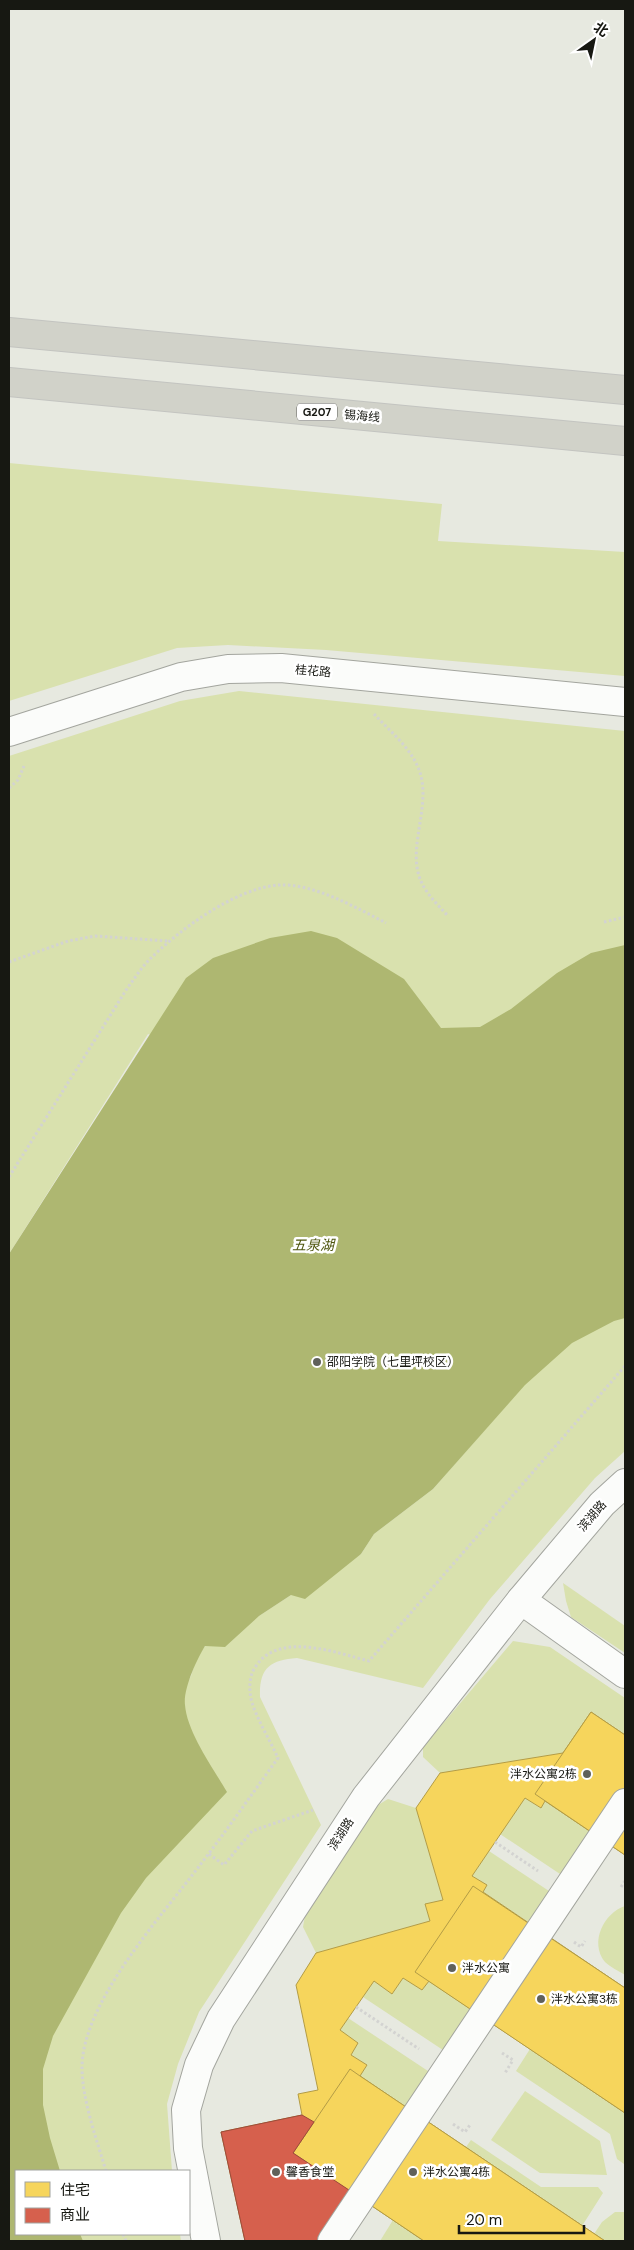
<svg xmlns="http://www.w3.org/2000/svg" width="634" height="2250" font-family="'DM Sans','Noto Sans SC',sans-serif">
<rect width="100%" height="100%" fill="#e7e9e0"/>
<g fill="#d9e1ae">
<path d="M9,463L442,504L438,541L625,552V676L326,650L228,645L177,648L9,701Z"/>
<path d="M239,691L625,731V1235L148,1034L9,1254V756L180,701Z"/>
<path d="M625,1277V1451L595,1478L490,1599L423,1688L297,1658C270,1660 259,1668 260,1697L321,1825L199,2012L178,2064L167,2104L172,2171H45L9,1987L191,1676L196,1659L205,1646L215,1645L291,1595L361,1554L374,1534L433,1489L524,1385Z"/>
<path d="M563,1583L625,1626V1653L571,1617L566,1601Z"/>
<path d="M513,1641L550,1647L625,1698V1735L591,1712L563,1753L440,1773L423,1757V1747Z"/>
<path d="M525,1798L540,1808L545,1801L592,1833L563,1876L500,1834Z"/>
<path d="M388,1799L416,1808L443,1900L425,1905L430,1921L316,1953L303,1927L306,1910L378,1805Z"/>
<path d="M489,1851L552,1893L532,1925L483,1892L487,1885L472,1876Z"/>
<path d="M625,1906V1975C619,1971 610,1967 605,1962C589,1942 604,1913 625,1906Z"/>
<path d="M403,1978L422,1990L429,1981L474,2011L446,2052L363,1997L374,1981L392,1994Z"/>
<path d="M348,2018L431,2073L408,2108L360,2076L367,2065L351,2055L358,2043L340,2030Z"/>
<path d="M530,2049L625,2113L624,2164L617,2159L610,2134L516,2071Z"/>
<path d="M525,2091L600,2141L607,2175L540,2173L491,2140Z"/>
<path d="M471,2140L541,2187H598L603,2193L582,2226L466,2147Z"/>
<path d="M615,2212H625V2241H605L594,2234L602,2222Z"/>
<path d="M393,2220L424,2241H380Z"/>
<path d="M69,2234H180L181,2241H69Z"/>
</g>
<path fill="#aeb771" d="M311,931L337,938L404,979L441,1028L480,1027L511,1009L557,973L591,953L625,945V1318L614,1321L572,1343L525,1385L433,1489L374,1534L361,1554L305,1599L291,1595L259,1616L225,1647L205,1646C197,1659 183,1689 185,1705C187,1732 213,1768 227,1792L146,1878L121,1913L53,2036L43,2069V2105L50,2138L60,2171H16V2234H80L83,2241H9V1254L186,978L213,958L270,938Z"/>
<g fill="#f6d55c" stroke="#b39c46">
<path d="M591,1712L625,1735V1855L545,1801L541,1808L525,1798L472,1876L487,1885L483,1892L625,1988V2113L429,1981L422,1990L403,1978L392,1994L374,1981L340,2030L358,2043L351,2055L367,2065L360,2076L605,2241H424L372,2206L319,2241H245L221,2132L302,2115L298,2094L318,2090L296,1985L316,1953L430,1921L425,1904L443,1900L416,1808L440,1773L563,1753Z"/>
<path d="M591,1712L625,1735V1855L535,1794Z"/>
<path d="M473,1886L625,1988V2113L415,1972Z"/>
<path d="M350,2069L360,2076L605,2241H424L372,2206L293,2153Z"/>
</g>
<path fill="#d6604d" stroke="#9d4a3b" d="M302,2115L314,2122L293,2153L352,2192L319,2241H245L221,2132Z"/>
<g fill="none" stroke-linecap="round" stroke-linejoin="round">
<defs>
<g id="minor">
<path d="M9,732L181,677L228,669L281,668L625,702"/>
<path d="M521,1600L625,1674"/>
<path d="M206,2241L188,2148L186,2110L199,2065L221,2019L366,1797L521,1600L602,1504L625,1483"/>
<path d="M332,2241L625,1803"/>
</g>
<g id="highway">
<path d="M9,332L625,390"/>
<path d="M9,382L625,441"/>
</g>
</defs>
<use href="#minor" stroke="#a3a59e" stroke-width="30"/>
<use href="#highway" stroke="#c3c4c0" stroke-width="30"/>
<g stroke="#d3d3d1" stroke-width="3" stroke-dasharray="2.5 2.5" stroke-linecap="butt">
<path d="M374,714C388,729 407,745 416,763C435,799 408,840 419,876C424,892 437,904 448,916"/>
<path d="M9,788L18,780L24,766"/>
<path d="M604,922L625,917"/>
<path d="M9,962L68,941L95,936L168,941"/>
<path d="M9,1177L128,987C135,978 141,968 149,960C179,930 235,888 279,885C313,883 357,908 386,923"/>
<path d="M495,1842L538,1871"/>
<path d="M209,1854L224,1865L252,1831L313,1810"/>
<path d="M621,1887L625,1881"/>
<path d="M574,1942L581,1947L585,1941"/>
<path d="M356,2007L419,2049"/>
<path d="M502,2053L513,2060L505,2073"/>
<path d="M453,2124L465,2132L470,2125"/>
<path d="M106,2171C97,2141 82,2099 82,2068C82,2002 162,1916 200,1865C227,1830 252,1794 278,1758C270,1740 256,1718 251,1699C249,1688 249,1675 256,1666C279,1631 337,1653 369,1661L625,1366"/>
<path d="M123,2234L126,2241"/>
</g>
<use href="#minor" stroke="#fbfcfa" stroke-width="28"/>
<use href="#highway" stroke="#d1d2c9" stroke-width="28"/>
</g>
<g fill="#60615a" stroke="#fff" stroke-width="2">
<circle cx="317" cy="1362" r="5"/>
<circle cx="587" cy="1774" r="5"/>
<circle cx="452" cy="1968" r="5"/>
<circle cx="541" cy="1999" r="5"/>
<circle cx="276" cy="2172" r="5"/>
<circle cx="413" cy="2172" r="5"/>
</g>
<g text-anchor="middle" stroke-width="5" stroke-linejoin="round" paint-order="stroke">
<rect fill="#fff" stroke="#5d5d59" stroke-width="1" x="297" y="403.5" width="40" height="17" rx="4"/>
<g font-size="11" font-weight="bold" fill="#171812">
<text x="317" y="416">G207</text>
</g>
<g font-size="12" fill="#171812" stroke="#fff">
<text transform="translate(362 416) rotate(5)" y="4">锡海线</text>
<text transform="translate(313 671) rotate(5)" y="4">桂花路</text>
<text transform="translate(592 1516) rotate(-49)" y="4">滨湖路</text>
<text transform="translate(341 1834) rotate(-57)" y="4">滨湖路</text>
</g>
<g font-size="12" fill="#171812" stroke="#fff" text-anchor="start">
<text x="327" y="1366">邵阳学院（七里坪校区）</text>
<text x="577" y="1778" text-anchor="end">泮水公寓2栋</text>
<text x="462" y="1972">泮水公寓</text>
<text x="551" y="2003">泮水公寓3栋</text>
<text x="286" y="2176">馨香食堂</text>
<text x="423" y="2176">泮水公寓4栋</text>
</g>
<g font-size="14" font-style="italic" fill="#4e560e" stroke="#fff">
<text x="313" y="1250">五泉湖</text>
</g>
</g>
<rect width="634" height="2250" fill="none" stroke="#171812" stroke-width="20"/>
<rect x="15" y="2170" width="175" height="65" fill="#ffffff" stroke="#a2a3a0"/>
<rect x="25" y="2182" width="25" height="15" fill="#f6d55c" stroke="#a2a3a0"/>
<text x="60" y="2195" font-size="15" fill="#171812">住宅</text>
<rect x="25" y="2208" width="25" height="15" fill="#d6604d" stroke="#a2a3a0"/>
<text x="60" y="2220" font-size="15" fill="#171812">商业</text>
<g transform="translate(594 40) rotate(33)" stroke="#ffffff" stroke-width="4" paint-order="stroke">
<path d="M0-4L9 19L0 12L-9 19Z" fill="#171812"/>
<text y="-8" font-size="14" font-weight="bold" text-anchor="middle" fill="#171812">北</text>
</g>
<path d="M459 2225v8h125v-8" fill="none" stroke="#171812" stroke-width="2.5"/>
<text x="466" y="2225" font-size="15" fill="#171812" stroke="#ffffff" stroke-width="4" paint-order="stroke">20 m</text>
</svg>
